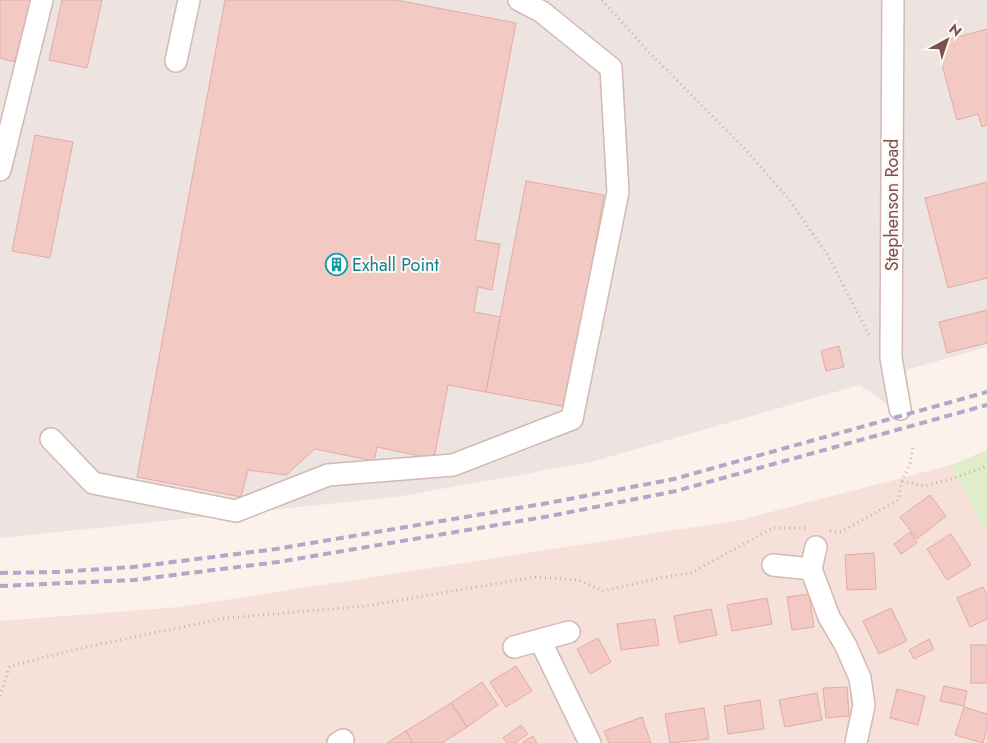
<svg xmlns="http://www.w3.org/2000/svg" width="987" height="743" font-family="Jost,sans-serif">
<rect width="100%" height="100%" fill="#fdf1ec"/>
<path fill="#f5e1da" d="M951,465L987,535V743H0V621L180,607L740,520Z"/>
<path fill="#ede3e1" d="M0,0H987V347L906,370L910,403L891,407L860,385L591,462L396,497L0,538Z"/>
<path fill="#e1ecc9" d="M987,450V535L951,465Z"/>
<g fill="#f2c9c3" stroke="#e5aaa3">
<path d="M0,0H34L14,62L0,58Z"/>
<path d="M62,0H102L87,68L49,60Z"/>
<path d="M225,0H396L516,23L475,240L500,244L492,290L478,287L474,312L501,317L486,392L448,385L434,459L377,447L374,461L315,449L286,475L248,470L241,497L137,477Z"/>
<path d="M987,29V125L982,127L978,114L957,120L936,43Z"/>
<path d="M35,135L73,142L50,258L12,251Z"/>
<path d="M526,181L604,195L567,407L486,392Z"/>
<path d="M987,182V278L948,288L925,198Z"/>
<path d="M987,310V343L947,353L939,322Z"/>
<path d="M839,346L844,367L826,371L821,351Z"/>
<path d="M930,495L946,516L917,539L900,517Z"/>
<path d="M910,532L917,543L901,554L894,544Z"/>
<path d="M951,534L971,565L947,580L927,549Z"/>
<path d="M874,553L876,589L847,590L845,555Z"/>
<path d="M983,587L987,595V619L970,627L957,598Z"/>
<path d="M809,594L814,627L792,630L787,597Z"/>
<path d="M767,598L772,624L732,631L727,605Z"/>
<path d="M891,608L907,641L879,654L863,621Z"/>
<path d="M711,609L717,635L679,643L674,616Z"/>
<path d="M655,619L659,645L621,650L617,624Z"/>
<path d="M598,638L611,662L590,674L577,649Z"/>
<path d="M929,639L934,649L914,659L909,650Z"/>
<rect x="971" y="645" width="16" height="38"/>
<path d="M516,666L532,691L506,707L490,682Z"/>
<path d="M482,682L498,705L467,727L451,703Z"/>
<path d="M944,686L967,691L964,706L940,701Z"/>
<path d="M847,687L849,716L826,718L823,688Z"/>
<path d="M897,689L925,696L918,725L890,718Z"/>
<path d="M817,693L822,720L785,727L779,700Z"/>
<path d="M760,700L764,729L728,734L724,706Z"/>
<path d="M451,703L467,727L442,743H413L406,731Z"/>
<path d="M964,707L987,714V728L983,743L955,735Z"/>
<path d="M704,708L709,739L670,743L665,714Z"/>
<path d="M642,717L651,743H609L604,731Z"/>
<path d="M521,725L528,734L515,743H507L503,738Z"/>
<path d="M406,731L413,743H387Z"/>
<path d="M533,736L537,743H524L523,742Z"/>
</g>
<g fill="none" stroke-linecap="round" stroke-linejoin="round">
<defs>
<g id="minor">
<path d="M893,0L891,358L900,409"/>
<path d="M176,61L189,0"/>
<path d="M0,170L42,0"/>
<path d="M51,439L93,483L236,511L328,475L453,465L572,419L618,192L611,68L542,12L519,0"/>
<path d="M816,547L811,569L829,617L846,646L860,678L864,705L856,743"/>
<path d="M773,565L811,569"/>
<path d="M540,640L590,743"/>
<path d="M514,647L569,632"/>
<path d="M338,743L343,740"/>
</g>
</defs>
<use href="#minor" stroke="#d3b8b3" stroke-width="24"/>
<g stroke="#d8aba5" stroke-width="3" stroke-dasharray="1 4" stroke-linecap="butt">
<path d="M602,0L645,48L744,148L788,198L827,254L869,335"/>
<path d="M902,481L924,486L948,480L987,466"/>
<path d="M830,531L841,532L898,500L902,481L910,464L913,445"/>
<path d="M0,696L10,666L86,647L226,618L366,606L535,577L579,580L603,591L655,579L691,573L773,528H806"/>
</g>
<use href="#minor" stroke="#fff" stroke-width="21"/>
<g stroke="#b0a8c8" stroke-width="4" stroke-dasharray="8 5" stroke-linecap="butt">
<path d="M0,573L57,572L133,567L276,549L548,503L674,479L987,392"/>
<path d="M0,586L134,580L278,562L550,516L676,491L987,405"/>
</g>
</g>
<defs>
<symbol id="building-ring" viewBox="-11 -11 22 22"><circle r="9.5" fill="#fff7f3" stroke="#0f9aa8" stroke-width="1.5"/><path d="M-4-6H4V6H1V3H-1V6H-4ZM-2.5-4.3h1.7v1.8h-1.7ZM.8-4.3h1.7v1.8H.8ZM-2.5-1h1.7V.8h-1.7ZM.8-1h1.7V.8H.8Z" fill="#0f9aa8"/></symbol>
</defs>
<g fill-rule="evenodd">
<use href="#building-ring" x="324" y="252" width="25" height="25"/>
</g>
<g text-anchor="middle" stroke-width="4" stroke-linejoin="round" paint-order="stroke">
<g font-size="18" fill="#79514d" stroke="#fff7f3">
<text transform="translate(892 205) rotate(-90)" y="6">Stephenson Road</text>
</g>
<g font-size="18" fill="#0d838f" stroke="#fff7f3" text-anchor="start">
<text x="352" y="271">Exhall Point</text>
</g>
</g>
<g transform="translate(947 40) rotate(40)" stroke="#fff7f3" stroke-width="4" paint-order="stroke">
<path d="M0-4L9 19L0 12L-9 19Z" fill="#79514d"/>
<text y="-8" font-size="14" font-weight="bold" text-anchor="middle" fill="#79514d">N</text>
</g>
</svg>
